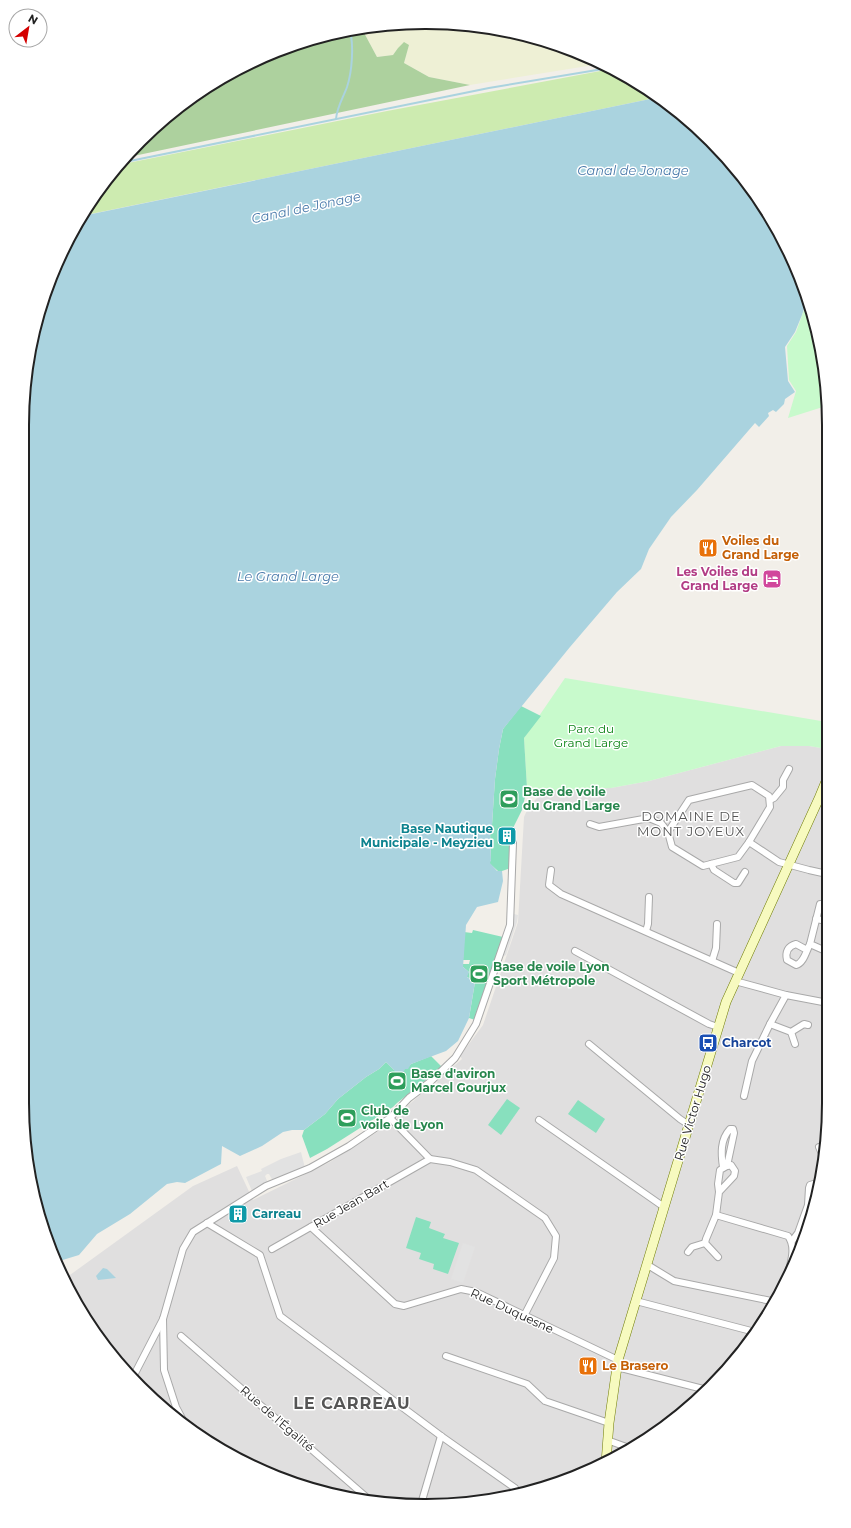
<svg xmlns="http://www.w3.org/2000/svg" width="851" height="1528" font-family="Montserrat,sans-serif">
<rect width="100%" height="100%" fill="#f2efe9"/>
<path fill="#e0dfdf" d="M795,745L809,746L827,749L828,1129L808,1232L775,1304L729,1368L691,1406L627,1452L580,1475L504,1498L452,1505L373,1503L321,1492L247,1464L201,1438L140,1388L105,1348L63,1280L193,1186L237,1166L253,1200L330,1162L385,1127H394L399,1123L397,1119L398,1114L426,1090L430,1091L438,1084L437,1082L439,1079L462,1059L460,1056L483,1025L518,922L524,817L529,806L540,795L554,790L611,788L649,781L781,746Z"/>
<path fill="#eef0d5" d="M399,23L478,25L555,43L600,64L470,85L429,77L404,63L409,45L398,48L393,55L377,57L362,29Z"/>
<path fill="#cdebb0" d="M611,69L627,76L655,98L81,216L118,165L387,111Z"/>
<path fill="#add19e" d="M362,29L377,57L393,55L398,48L404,42L409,45L404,63L429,77L470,85L124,158L180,105L247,64L321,36Z"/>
<g fill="#c8facc">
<path d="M808,299L826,373V406L788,418L796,391L789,380L787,346L796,332Z"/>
<path d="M565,678L827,722C827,732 823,739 827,749L809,746H781L649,781L611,788L554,790L540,795L527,788L524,738Z"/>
</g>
<g fill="#88e0be">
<path d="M521,706L541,716L524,738L527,788L522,810L513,828L511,839V868L502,871H498L489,863L491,860L490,830L492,825L495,779L499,749L503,729Z"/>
<path d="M473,930L503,937L475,1020L469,1018L475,982L466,976L469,972L463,967V964H469L470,960H463L464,932L472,933Z"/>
<path d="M431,1056L442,1067L397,1103L393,1107L327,1149L310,1158L302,1136L304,1130L325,1114L338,1099L366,1077L379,1069L386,1062L394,1070L405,1069L411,1064Z"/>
<path d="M507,1099L520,1108L501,1135L488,1125Z"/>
<path d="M578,1100L605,1119L596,1133L568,1114Z"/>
<path d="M416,1217L431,1222L429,1228L445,1234L443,1238L459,1243L448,1274L433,1269L434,1264L419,1259L421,1253L406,1248Z"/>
</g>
<g fill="#e2e2e2">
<path d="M514,914L518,915L517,922L506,955L502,957L513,922Z"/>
<path d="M301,1152L305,1168L273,1181L269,1174H267L265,1176L268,1183L252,1191L246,1177L262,1171L261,1169L281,1159Z"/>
<path d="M463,1243L475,1247L463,1283L451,1279Z"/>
</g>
<g fill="#aad3df">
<path d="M655,98L711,140L761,202L808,296L802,315L795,332L785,347L788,381L795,392L785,399L784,404L776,412L773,410L768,413L769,416L759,427L755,423L697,490L671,517L649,549L641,569L617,592L570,647L503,729L499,749L495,779L492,825L490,830L491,860L490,863L497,871H502L503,881L498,902L477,907L466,925L463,967L469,972L467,977L475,982L469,1018L458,1041L446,1051L411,1064L408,1069H405L402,1075L397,1076L394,1070L386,1062L379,1069L366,1077L338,1099L325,1114L304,1130H292L283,1132L262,1146L240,1156L222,1146L221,1164L185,1183L177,1182L167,1184L130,1214L97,1234L79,1255L56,1262L43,1232L25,1155L23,399L43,296L76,224L82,216Z"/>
<path d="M103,1268L107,1269L116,1278L98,1280L96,1276Z"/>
</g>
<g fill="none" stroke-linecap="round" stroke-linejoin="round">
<g stroke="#aad3df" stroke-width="2">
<path d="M336,119C337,107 343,98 347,87C352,72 354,46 350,31"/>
<path d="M120,163L489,88L609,68"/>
</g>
<defs>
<g id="street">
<path d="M770,800L774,798L783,787V780L789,769"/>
<path d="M590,824L599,827L649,818L661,823L668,832L672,847L703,866L738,857L749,842L779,862L809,870L827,874"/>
<path d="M668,832L689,800L752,785L769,796L770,807L749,842"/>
<path d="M711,864L714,870L734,883H738L745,872"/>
<path d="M551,870L549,885L561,894L739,973"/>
<path d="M827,904H820L810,944L828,952"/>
<path d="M816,919L827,921"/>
<path d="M646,931L648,924L649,897"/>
<path d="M807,950L796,944C788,946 785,952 787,960L796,965C804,963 806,951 810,944"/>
<path d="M575,951L709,1024L718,1027"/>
<path d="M712,961L716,948L717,924"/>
<path d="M735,981L786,995"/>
<path d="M770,1024L791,1032L804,1024L808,1025"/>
<path d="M791,1032L795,1044"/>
<path d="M589,1044L680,1119L689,1125"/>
<path d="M744,1096L752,1061L770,1024L786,995L828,1003"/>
<path d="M390,1118L430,1159L450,1162L476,1170L545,1218L556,1236L554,1258L524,1316"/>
<path d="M539,1120L664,1207"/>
<path d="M819,1147L823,1156"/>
<path d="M723,1167C721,1154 720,1140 730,1129H733L734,1133L727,1166"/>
<path d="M716,1215L719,1192L734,1176L735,1171L731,1165L727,1166L720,1170L718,1184L719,1192"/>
<path d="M207,1223L260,1255L280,1316L441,1436L515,1488L513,1496"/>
<path d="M311,1227L395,1304L404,1306L461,1289L476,1292L618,1360"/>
<path d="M792,1241L798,1233L808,1205L809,1188L810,1185L817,1183"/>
<path d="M272,1249L430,1159"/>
<path d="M688,1252L692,1247L705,1243"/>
<path d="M718,1257L705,1243L706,1239L716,1215L788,1236C797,1248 790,1264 787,1278"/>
<path d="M647,1266L651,1267L674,1281L776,1302"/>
<path d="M636,1301L755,1332"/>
<path d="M163,1319L164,1370L176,1407L185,1424"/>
<path d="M181,1336L372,1502"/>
<path d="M446,1356L527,1384L545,1401L609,1423"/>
<path d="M617,1367L707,1390"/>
<path d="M132,1379L163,1319L183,1249L193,1232L266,1186L310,1168L349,1146L390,1118L409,1098L430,1082L455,1058L476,1024L510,925L513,843"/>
<path d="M607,1440L632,1449"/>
<path d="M421,1504L441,1436"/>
</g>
<path id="secondary" d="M606,1463L609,1423L618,1360L726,1002L820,796L827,779"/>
</defs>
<use href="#street" stroke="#a9a9a9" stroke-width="8"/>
<use href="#secondary" stroke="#707d05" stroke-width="10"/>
<use href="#street" stroke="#fff" stroke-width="6"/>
<use href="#secondary" stroke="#f7fabf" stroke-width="9"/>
</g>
<defs>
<symbol id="restaurant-square" viewBox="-11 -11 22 22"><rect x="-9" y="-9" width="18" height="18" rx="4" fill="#e8710a" stroke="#fff"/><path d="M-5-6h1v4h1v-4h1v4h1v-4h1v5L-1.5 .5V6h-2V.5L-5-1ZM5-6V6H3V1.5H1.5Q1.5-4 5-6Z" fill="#fff"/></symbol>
<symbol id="hotel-square" viewBox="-11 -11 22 22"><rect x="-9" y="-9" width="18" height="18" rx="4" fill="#d1479c" stroke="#fff"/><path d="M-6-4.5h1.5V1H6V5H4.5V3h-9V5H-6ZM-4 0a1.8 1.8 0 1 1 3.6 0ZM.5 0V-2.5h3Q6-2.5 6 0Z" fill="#fff"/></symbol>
<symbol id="stadium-square" viewBox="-11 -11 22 22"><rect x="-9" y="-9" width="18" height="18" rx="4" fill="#2e9e5b" stroke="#fff"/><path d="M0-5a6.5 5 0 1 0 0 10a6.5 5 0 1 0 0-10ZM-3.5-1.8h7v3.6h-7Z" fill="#fff"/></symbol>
<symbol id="building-square" viewBox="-11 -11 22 22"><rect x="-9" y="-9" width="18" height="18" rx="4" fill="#0f9aa8" stroke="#fff"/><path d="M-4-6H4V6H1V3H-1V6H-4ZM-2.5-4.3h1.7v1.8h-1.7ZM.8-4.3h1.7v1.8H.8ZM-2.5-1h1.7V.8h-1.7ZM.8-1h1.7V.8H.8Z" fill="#fff"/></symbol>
<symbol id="bus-square" viewBox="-11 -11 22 22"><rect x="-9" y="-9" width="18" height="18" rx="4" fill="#1a4fb4" stroke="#fff"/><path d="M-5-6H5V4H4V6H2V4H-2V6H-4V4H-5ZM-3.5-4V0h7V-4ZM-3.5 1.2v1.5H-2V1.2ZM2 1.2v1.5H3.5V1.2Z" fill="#fff"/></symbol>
</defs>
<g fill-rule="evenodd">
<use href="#restaurant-square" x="697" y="537" width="22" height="22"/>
<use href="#hotel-square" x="761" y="568" width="22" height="22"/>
<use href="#stadium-square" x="498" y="788" width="22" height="22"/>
<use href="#building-square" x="496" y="825" width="22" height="22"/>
<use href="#stadium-square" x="468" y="963" width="22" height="22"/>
<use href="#bus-square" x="697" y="1032" width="22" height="22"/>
<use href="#stadium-square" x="386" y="1070" width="22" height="22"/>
<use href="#stadium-square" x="336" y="1107" width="22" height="22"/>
<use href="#building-square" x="227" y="1203" width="22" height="22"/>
<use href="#restaurant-square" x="577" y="1355" width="22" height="22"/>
</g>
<g text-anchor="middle" stroke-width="3" stroke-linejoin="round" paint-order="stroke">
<g font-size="12" font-weight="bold" fill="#c56008" stroke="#fff" text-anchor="start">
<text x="722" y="545">Voiles du<tspan x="722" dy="14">Grand Large</tspan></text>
<text x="602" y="1370">Le Brasero</text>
</g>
<g font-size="12" font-weight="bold" fill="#b23c85" stroke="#fff" text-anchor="end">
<text x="758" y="576">Les Voiles du<tspan x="758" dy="14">Grand Large</tspan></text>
</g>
<g font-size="12" fill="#0c8416" stroke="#fff">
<text x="591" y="733">Parc du<tspan x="591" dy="14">Grand Large</tspan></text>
</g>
<g font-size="12" font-weight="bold" fill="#27864d" stroke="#fff" text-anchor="start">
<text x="523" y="796">Base de voile<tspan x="523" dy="14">du Grand Large</tspan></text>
<text x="493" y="971">Base de voile Lyon<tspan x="493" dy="14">Sport Métropole</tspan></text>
<text x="411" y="1078">Base d'aviron<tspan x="411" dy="14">Marcel Gourjux</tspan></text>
<text x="361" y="1115">Club de<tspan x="361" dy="14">voile de Lyon</tspan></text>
</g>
<g font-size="12" font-weight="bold" fill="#0d838f" stroke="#fff" text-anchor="end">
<text x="493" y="833">Base Nautique<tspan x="493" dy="14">Municipale - Meyzieu</tspan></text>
<text x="252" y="1218" text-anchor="start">Carreau</text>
</g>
<g font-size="12" font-weight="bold" fill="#164399" stroke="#fff" text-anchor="start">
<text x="722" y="1047">Charcot</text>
</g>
<g font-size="12" fill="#222" stroke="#fff">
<text transform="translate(693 1113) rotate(-73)" y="4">Rue Victor Hugo</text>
<text transform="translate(351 1204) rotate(-30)" y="4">Rue Jean Bart</text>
<text transform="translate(512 1311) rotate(25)" y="4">Rue Duquesne</text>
<text transform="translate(277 1419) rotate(41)" y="4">Rue de l'Égalité</text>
</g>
<g font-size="13" font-style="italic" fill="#4a7aab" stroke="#fff">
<text x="633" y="175">Canal de Jonage</text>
<text transform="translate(306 207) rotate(-12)" y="5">Canal de Jonage</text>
<text x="288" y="581">Le Grand Large</text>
</g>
<g font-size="13" letter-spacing="1" fill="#555" stroke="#fff">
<text x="691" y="821">DOMAINE DE<tspan x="691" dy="15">MONT JOYEUX</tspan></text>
</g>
<g font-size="16" font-weight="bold" letter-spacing="1" fill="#555" stroke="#fff">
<text x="352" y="1409">LE CARREAU</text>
</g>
</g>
<path d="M0 0H851V1528H0ZM425 29H426A396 396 0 0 1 822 425V1103A396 396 0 0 1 426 1499H425A396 396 0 0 1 29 1103V425A396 396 0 0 1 425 29Z" fill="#fff" fill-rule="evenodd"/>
<path fill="none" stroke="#222" stroke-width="2" d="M425 29H426A396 396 0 0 1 822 425V1103A396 396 0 0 1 426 1499H425A396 396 0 0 1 29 1103V425A396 396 0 0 1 425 29Z"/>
<g transform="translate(28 28) rotate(31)"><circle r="19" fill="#ffffff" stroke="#a7a7a7"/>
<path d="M0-3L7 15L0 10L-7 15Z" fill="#d40000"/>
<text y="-6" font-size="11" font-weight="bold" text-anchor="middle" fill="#222222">N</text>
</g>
</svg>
